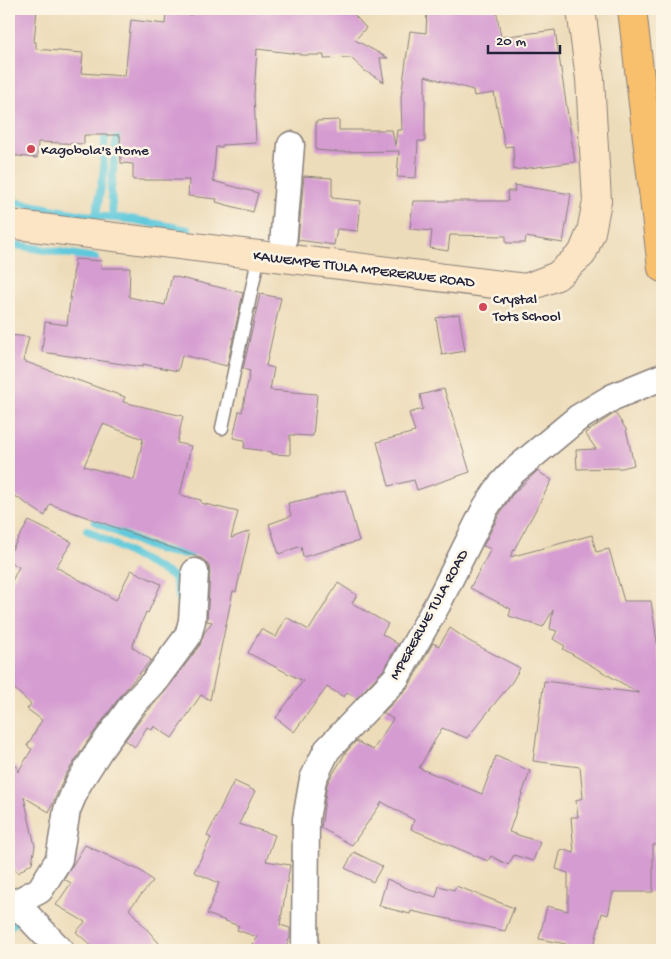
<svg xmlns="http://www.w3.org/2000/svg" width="671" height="959" font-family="'Gochi Hand',sans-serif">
<rect width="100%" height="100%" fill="#fcf5e5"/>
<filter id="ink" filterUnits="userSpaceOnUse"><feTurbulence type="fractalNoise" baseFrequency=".02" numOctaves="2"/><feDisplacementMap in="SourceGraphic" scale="10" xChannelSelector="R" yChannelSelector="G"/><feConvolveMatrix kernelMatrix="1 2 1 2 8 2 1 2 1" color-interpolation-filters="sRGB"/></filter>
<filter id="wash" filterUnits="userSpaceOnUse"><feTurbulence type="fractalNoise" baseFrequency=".0096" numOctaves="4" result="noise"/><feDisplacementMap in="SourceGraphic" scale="20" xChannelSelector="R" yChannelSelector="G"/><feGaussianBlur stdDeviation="1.12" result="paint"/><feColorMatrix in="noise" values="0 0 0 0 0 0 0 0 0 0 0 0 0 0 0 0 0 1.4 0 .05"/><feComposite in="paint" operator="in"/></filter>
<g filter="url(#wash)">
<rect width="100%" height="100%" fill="#eddcb9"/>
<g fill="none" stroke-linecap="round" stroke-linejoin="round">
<g stroke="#5fc9db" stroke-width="8">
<path d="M9,201L83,215L130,219L188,230"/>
<path d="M96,216L104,169L103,154L107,126"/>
<path d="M113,217L111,190L118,125"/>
<path d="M9,244L95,258"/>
<path d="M95,521C126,535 158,557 193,553"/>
<path d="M87,530L174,577L182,607"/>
<path d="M9,544H10"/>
<path d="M9,927L23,916"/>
</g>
</g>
<g id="blocks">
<g fill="#d59cd1" fill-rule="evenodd">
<path d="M9,9H37L34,42H36V49L83,53L81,73L125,76L131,20L165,24L166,12L191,15L192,9H349L366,28L355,40L388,58H380L384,82L365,71L351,58L324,59V55H300V54L257,49L254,95L256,143L222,145V147H216L213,181L258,193L253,212L216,202L217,199L188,196L189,180H133V164L121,163L120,135H84V144L38,142L37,158L9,155Z"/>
<path d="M427,9H496L501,37L555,30L575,162L514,170L513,146L505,147L494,93L474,96L473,90L425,76V141H418L416,178L397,177L399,151L339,152L316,150V121L339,120V130H392L395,146L397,130H402L401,98L410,31L426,33Z"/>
<path d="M304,176L332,178V198L361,201L358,231L337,229L334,245L298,240Z"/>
<path d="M514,185L571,194L563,243L526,237L525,243H506V236L450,235L448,251L430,248L432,231L410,229L413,201H508L507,191H515Z"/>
<path d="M75,259L102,261L100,268H130L129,297L165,305L172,276L243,293L227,366L182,355L178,371L143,364V367L42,352L45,322L67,325Z"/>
<path d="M260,294L281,298L266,366L274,368L270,390L317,394L313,436L290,435V455L272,454V452L244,448L245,440L233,438L239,411L242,412L250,371L243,369Z"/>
<path d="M459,314L465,351L442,355L436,318Z"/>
<path d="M9,335L29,337L23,361L125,397L123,402L183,416L177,443L191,446L180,495L201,500V503L238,512L231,538L250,531L236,592L233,591L210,700L201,695L172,738L154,726L152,730L147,727L135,747L125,740L145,714L165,692L200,645L204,633L212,622L207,621L210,573L209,566L203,559L50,504L45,516L9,492ZM103,424L143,439L134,480L84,466Z"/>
<path d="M444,389L470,472L417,490L414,480L389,486L377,442L415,432L409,413L423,409L420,395Z"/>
<path d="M615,413L626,429L634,465L622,468L577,469L576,450L596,449L585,433Z"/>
<path d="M537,471L552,480L510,557L592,535L596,552L609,549L624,601H651L660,662L662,661V844L653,845V892H613L608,915L602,913L593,950H564L566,944L539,939L547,906L568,911V873L556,869L561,849L574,853L571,817H578L576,800L583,798L580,767L533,761L544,681L639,693L563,649L565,646L553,639L557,631L550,629L553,610L543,627L509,616L511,609L470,588L491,549L483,546L499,515L512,495Z"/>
<path d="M345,490L359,541L303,557L301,546L279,554L269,524L291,516L288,503L307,499V500Z"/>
<path d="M29,521L72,542L56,567L116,600L131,570L161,584L148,613L146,612L132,647L151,660L121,695L87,742L65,776L49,812L24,797L35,846L32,863L18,873L9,860V767L17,766L18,772L32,749L27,746L42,720L27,709L31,704L9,684V587L19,567L9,561V554Z"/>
<path d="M338,583L357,595L352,603L388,624L382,634L398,644L384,669L357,698L347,692L344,697L327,687L294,732L276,718L303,681L248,653L261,629L276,637L286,617L309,630Z"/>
<path d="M450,628L469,641L520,668L512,682L467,738L442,728L419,768L482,794L496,756L530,771L509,832L540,842L533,861L514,855L508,865L491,856L488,861L411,829L414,820L382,802L352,845L321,828L327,784L346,752L356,741L373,750L393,719L383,713L409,686L433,643L439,646Z"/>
<path d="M234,781L255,791L239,824L275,835L266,861L290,865L280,925L290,928V937L285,950H248L257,937L237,930L239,926L207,914L219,883L194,872L211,838L207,836Z"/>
<path d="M85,845L141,871L153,881L129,909L165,950H96L76,932L85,922L56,905L71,883L64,879Z"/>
<path d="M354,852L382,866L373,882L345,868Z"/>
<path d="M387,879L409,889L436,897L439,886L454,890L456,886L514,908L505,931L411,911L410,914L379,906Z"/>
</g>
</g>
</g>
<g filter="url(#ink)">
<use href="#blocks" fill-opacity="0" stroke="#887f7a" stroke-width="1"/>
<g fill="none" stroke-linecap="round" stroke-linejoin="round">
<defs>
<path id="lane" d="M222,428L259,255"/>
<g id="street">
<path d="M282,258L291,145"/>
<path d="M12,905L40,890L59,859L67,810L78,784L99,751L133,704L153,683L188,636L192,621L195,572"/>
<path d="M9,907L12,905L24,912L60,950"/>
<path d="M305,950L306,819L313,779L327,750L396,678L437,605L486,507L500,486L514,471L578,418L613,397L662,377"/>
</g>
<path id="secondary" d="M9,224L526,288L557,276L582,254L591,232L597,201L590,79L581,9"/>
<path id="primary" d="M632,9L662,268"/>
</defs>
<use href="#lane" stroke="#887f7a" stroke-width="15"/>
<use href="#street" stroke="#887f7a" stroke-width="29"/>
<use href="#secondary" stroke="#887f7a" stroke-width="30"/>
<use href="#primary" stroke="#887f7a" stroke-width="30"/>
<use href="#lane" stroke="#fff" stroke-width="12"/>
<use href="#street" stroke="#fff" stroke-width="26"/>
<use href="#secondary" stroke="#fce5c4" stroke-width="28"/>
<use href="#primary" stroke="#f8bf6c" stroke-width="28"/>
</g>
</g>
<g fill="#d1495b" stroke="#fcf5e5" stroke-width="2">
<circle cx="31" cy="149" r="5"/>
<circle cx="483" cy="307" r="5"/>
</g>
<g text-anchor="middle" stroke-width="5" stroke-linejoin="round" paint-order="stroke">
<g font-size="15" fill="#22223b" stroke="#fcf5e5" text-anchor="start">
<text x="41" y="154">Kagobola's Home</text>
<text x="493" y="303">Crystal<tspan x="493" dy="17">Tots School</tspan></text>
</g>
<g font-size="15" fill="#22223b" stroke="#fcf5e5">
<text transform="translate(364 268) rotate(7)" y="5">KAWEMPE TTULA MPERERWE ROAD</text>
<text transform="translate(428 614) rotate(-61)" y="5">MPERERWE TULA ROAD</text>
</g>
</g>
<rect width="671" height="959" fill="none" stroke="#fcf5e5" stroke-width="30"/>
<path d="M488 45v8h72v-8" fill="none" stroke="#22223b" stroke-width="2.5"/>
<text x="496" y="45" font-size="15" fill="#22223b" stroke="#fcf5e5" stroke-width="4" paint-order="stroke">20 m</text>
</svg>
